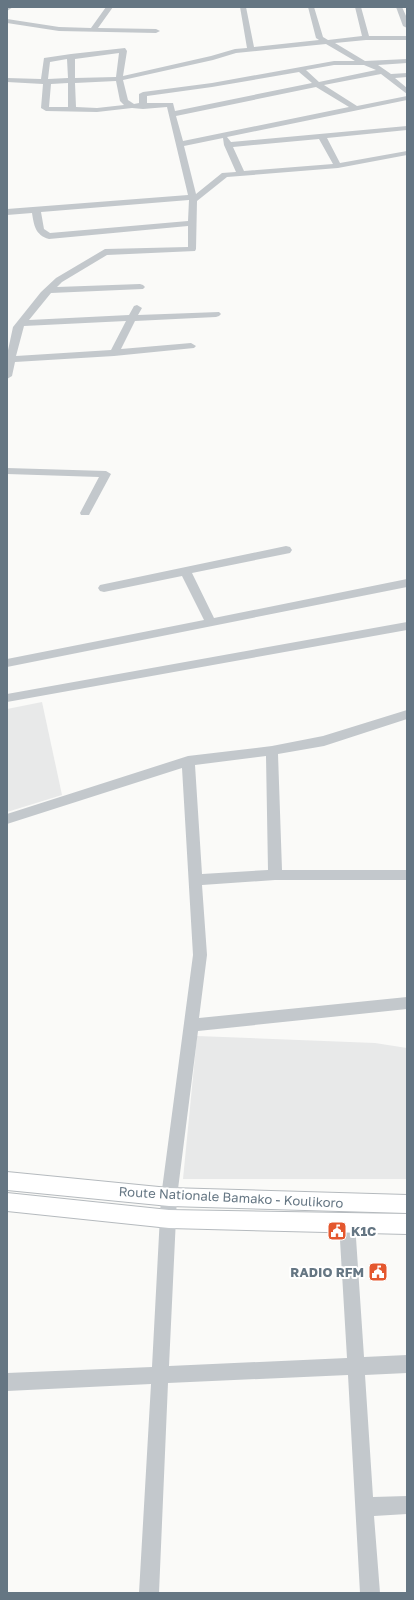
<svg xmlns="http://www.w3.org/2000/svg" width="414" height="1600" font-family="'Golos Text',sans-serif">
<rect width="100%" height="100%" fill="#fafaf8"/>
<g fill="#e8e9e9">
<path d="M42,702L62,795L7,812V709Z"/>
<path d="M197,1036L375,1043L407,1048V1179H183Z"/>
</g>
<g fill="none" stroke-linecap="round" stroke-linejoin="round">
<defs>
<g id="major">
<path d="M7,1172L169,1188L407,1195V1213L169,1206L7,1190Z"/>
<path d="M7,1193L169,1210L407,1214V1234L169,1228L7,1211Z"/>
</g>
</defs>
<use href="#major" stroke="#b5babe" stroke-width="2"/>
<g fill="#c3c8cc" fill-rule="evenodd">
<path d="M7,7H13L7,11Z"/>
<path d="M106,7H113L98,28L156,29L160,31L156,33L59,31L7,23V19L59,27L91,28Z"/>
<path d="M240,7H246L254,47L319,40L316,38L308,7H314L323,37L328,40L362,36L355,7H361L369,36H407V40H366L335,43L365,61L407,59V63L378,65L391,74L407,73V77L395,78L407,88V94L381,74L324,85L357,106L407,96V100L227,137L231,142L407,126V130L327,138L340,163L407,151V155L338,168L227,177L197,201L196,249L195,251L107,255L62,282L57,287L140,284L143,285L145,287L143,289L51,293L29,320L129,315L134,306L137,305L142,308L138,315L219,312L221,314L219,316L216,317L135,321L121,349L191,343L196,346L194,348L114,356L15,362L12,376L7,379V355L13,327L41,292L56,278L105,249L188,247V226L49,239C35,235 34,225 32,213L7,215V209L188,195L167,107L143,109L132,108L97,112L46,111L41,108L43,84L7,82V78L41,79L44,58L71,54L125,48L127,51L123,76L211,56L235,49L247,48ZM326,44L355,61H334L212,83L143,92L139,94V103L134,104L128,100L123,80L213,60L236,53ZM119,53L116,77L75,78V59ZM67,59L68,78L48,79L50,62ZM334,65H364L376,70L319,82L306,70ZM299,72L312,83L175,111L173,103H147V96L212,87ZM116,81L120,101L124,105L97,108L76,107L75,83ZM68,83V107H49L51,84ZM316,87L349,107L183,141L176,116ZM223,138L224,145L236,172L222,173L196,194L184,146ZM319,139L333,164L244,171L233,147ZM189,200L188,221L50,233L44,229L41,212ZM126,321L111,350L16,356L24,326Z"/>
<path d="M396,7H402L407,18V28L403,26Z"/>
<path d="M7,468L106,471L111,474L90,513L89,515H81L80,513L99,477L7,474Z"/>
<path d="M286,546L290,547L292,550L290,553L192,573L214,618L407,579V587L7,667V659L204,620L182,576L104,592L100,591L98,588L100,585Z"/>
<path d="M407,622V630L7,702V694Z"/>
<path d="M407,710V719L324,746L278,754L282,870H407V880H275L202,885L207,955L199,1018L407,997V1009L198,1031L177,1197L169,1366L347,1358L339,1223L341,1218L347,1215L353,1218L355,1223L364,1357L407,1355V1373L365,1375L373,1497L407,1496V1514L374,1516L380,1593H360L348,1375L168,1383L159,1593H139L151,1384L7,1391V1373L152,1367L161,1197L193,955L182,768L7,824V814L188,756L272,746L323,736ZM266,756L268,870L202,874L195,765Z"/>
</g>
<use href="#major" fill="#fff" fill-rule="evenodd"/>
</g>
<defs>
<symbol id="civic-square" viewBox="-11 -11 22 22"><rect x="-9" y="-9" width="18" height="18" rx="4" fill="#e4572e" stroke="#fff"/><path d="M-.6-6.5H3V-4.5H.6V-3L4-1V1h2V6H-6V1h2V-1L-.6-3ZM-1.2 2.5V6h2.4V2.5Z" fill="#fff"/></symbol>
</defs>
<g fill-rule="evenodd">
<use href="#civic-square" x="326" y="1220" width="22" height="22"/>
<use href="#civic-square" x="367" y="1261" width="22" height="22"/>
</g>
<g text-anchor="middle" stroke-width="4" stroke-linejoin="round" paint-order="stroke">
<g font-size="13" fill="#657683" stroke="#fff">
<text transform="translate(231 1197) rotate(3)" y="5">Route Nationale Bamako - Koulikoro</text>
</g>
<g font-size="13" font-weight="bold" fill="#657683" stroke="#fff" text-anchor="start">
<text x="351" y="1236">K1C</text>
<text x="364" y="1277" text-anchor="end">RADIO RFM</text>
</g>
</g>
<rect width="414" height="1600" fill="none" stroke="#657683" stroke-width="16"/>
</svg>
